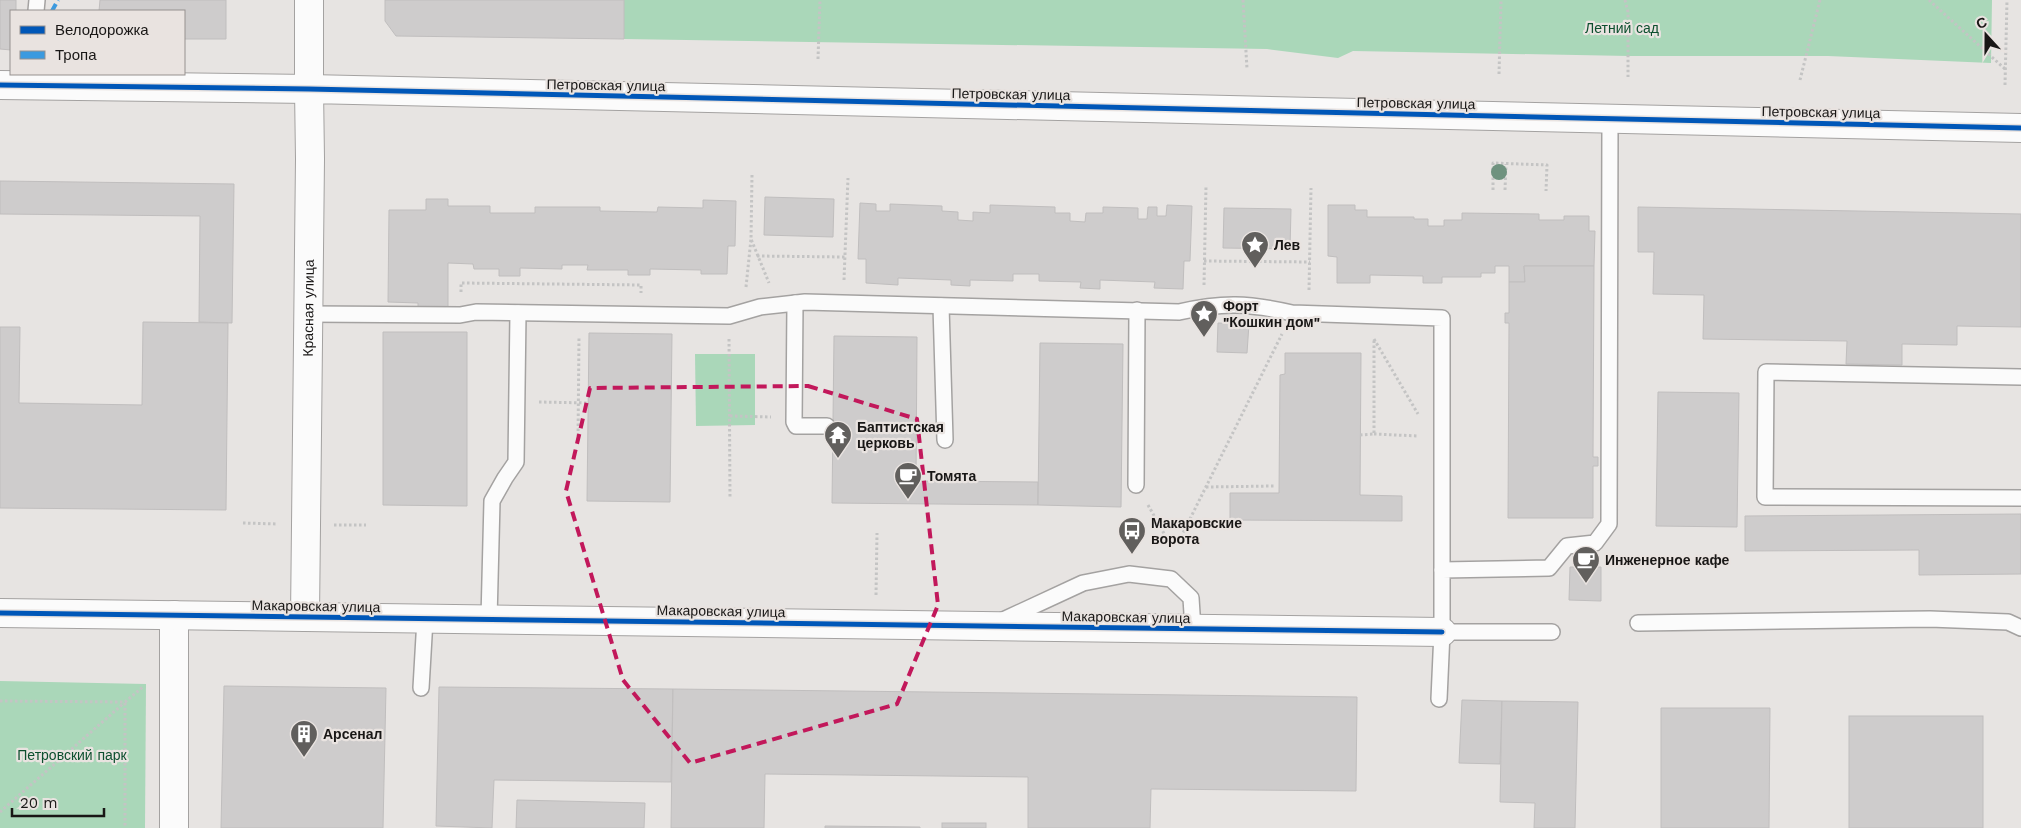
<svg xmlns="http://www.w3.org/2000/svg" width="2021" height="828" font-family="'Work Sans',sans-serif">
<rect width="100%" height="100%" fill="#e7e4e2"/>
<g fill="#aad7b9">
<path d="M624,0H1992L1991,63L1828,56H1629L1353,51L1338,58L1267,49L624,39Z"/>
<path d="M695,354H755V425L696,426Z"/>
<path d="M0,681L146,684L145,828H0Z"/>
</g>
<g fill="#cecccc" stroke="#c0bebe">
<path d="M0,0H16V11H11V50L0,49Z"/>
<path d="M100,0H226V39H184V11H99Z"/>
<path d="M385,0H624V39L396,36L385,21Z"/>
<path d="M0,181L234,184L232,323L199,322L200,216L0,214Z"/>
<path d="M765,197L834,199L833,237L764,235Z"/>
<path d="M426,199H448V206H490V213H535V207H600V211L657,212L658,207L703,208V200L736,201L735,246H728L727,274H701V270L650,269V275H628V270H587L588,265H562V269L520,268V276H499V269H474L473,264L448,263V309H418V303L388,302L389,210H426Z"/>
<path d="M860,203L876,204V211H890V204L942,206V211L958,212V220L973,221V212L990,213V205L1055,207V213H1070V221L1085,222L1086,213H1103V207L1138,208V219H1147L1148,207H1157V216H1166L1167,205L1192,206L1190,261H1184L1183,289L1154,288L1155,282L1100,280V289L1080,288L1081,282L1039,281V274H1013V281L970,280V286L951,285V280L898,278V285L866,283V259H858Z"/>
<path d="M1328,205H1355V210H1367V217H1414V219H1428V226H1444V220H1462V213L1539,214V220H1564V216H1589V231H1595L1594,266H1524L1525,282H1509V266H1495V273H1481V277H1442V283H1423V276L1370,275V283H1337V257L1328,256Z"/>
<path d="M1638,207L2021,214V327L1957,326V345L1902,344V365L1846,364L1847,341L1703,339L1704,295L1653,294L1654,252H1638Z"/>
<path d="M1224,208L1291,209L1290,249L1223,248Z"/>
<path d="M1524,266H1594L1593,457H1598V466H1593V518H1508L1509,323H1505V313H1509V282H1525Z"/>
<path d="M143,322L228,323L226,510L0,508V327H20L19,403L142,405Z"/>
<path d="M1218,323L1249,324L1247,353L1217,352Z"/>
<path d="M383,332H467V506L383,505Z"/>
<path d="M589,333L672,334L670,502L587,501Z"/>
<path d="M834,336L917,337L916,481L1038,482V505L832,503Z"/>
<path d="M1040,343L1123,344L1121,507L1038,505Z"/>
<path d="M1285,353H1361L1360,495L1402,496V521L1230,520V493H1279L1280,375L1285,374Z"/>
<path d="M1658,392L1739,393L1737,527L1656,526Z"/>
<path d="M2021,514V574L1919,575V550L1745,551V516Z"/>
<path d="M1570,567H1601V601L1569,600Z"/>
<path d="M224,686L386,688L383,828H221Z"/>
<path d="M439,687L673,689L671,782L494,780L492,828L436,826Z"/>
<path d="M673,689L1357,697L1356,791L1151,789L1150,828H1028V777L765,774L764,828H671Z"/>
<path d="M1462,700L1502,701L1500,764L1459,763Z"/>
<path d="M1502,701L1578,702L1575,828H1534L1535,803L1500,802Z"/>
<path d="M1661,708H1770L1769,828H1661Z"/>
<rect x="1849" y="716" width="134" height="112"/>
<path d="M517,800L645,803L644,828H516Z"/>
<rect x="942" y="823" width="44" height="5"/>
<path d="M825,826L920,827V828H825Z"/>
</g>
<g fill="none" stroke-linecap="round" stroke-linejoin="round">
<defs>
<g id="lane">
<path d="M36,11L37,0"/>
<path d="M795,303L794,422L796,426H827"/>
<path d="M941,306L945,440"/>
<path d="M308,314L460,315L476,312L729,316L760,307L805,302L1179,312C1223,302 1248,303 1292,313L1442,318V570"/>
<path d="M2021,377L1766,372L1765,497L2021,498"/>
<path d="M1136,485L1137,310"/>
<path d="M489,619L492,501L505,478L516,462L518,313"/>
<path d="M1001,621L1083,583L1129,574L1171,579L1191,598L1193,629"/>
<path d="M1638,623L1930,619L2008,622L2021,628"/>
<path d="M1442,632H1552"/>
<path d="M421,688L425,619"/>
<path d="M1439,699L1442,632V570L1549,568L1567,546L1595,543L1609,524L1610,119"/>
</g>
<g id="street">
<path d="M0,85L309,89V0"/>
<path d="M174,615V828"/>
<path d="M305,617L1442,632"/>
</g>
<g id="secondary">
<path id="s1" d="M0,613L305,617L310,159L309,89L2021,128"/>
</g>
</defs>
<use href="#lane" stroke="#a4a2a1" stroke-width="18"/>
<use href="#street" stroke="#a4a2a1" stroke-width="30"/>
<use href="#secondary" stroke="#a4a2a1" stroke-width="30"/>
<g stroke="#c4c4c4" stroke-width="3" stroke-dasharray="2.5 2.5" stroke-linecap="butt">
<path d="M1243,0L1247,69"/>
<path d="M1625,0L1628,12V77"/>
<path d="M1929,0L2005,69"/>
<path d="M818,59L820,0"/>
<path d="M1499,74L1501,0"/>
<path d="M1800,80L1820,0"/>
<path d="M2005,85L2007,0"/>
<path d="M752,175L751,239L769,283"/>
<path d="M1493,190V163L1547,165L1546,191"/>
<path d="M1505,190L1506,164"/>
<path d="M757,256L845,257"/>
<path d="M1204,261L1310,262"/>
<path d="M844,280L848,178"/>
<path d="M1204,285L1206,186"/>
<path d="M746,287L751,239"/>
<path d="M1309,290L1311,188"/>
<path d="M461,292V283L641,285V293"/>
<path d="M729,339L730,499"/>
<path d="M1374,339L1418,414"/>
<path d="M539,402L588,403"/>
<path d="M730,416L771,417"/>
<path d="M1374,434L1418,436"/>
<path d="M1360,435L1374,434V340"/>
<path d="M578,441L579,336"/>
<path d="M1206,487L1274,486"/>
<path d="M1148,505L1166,537"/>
<path d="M243,523L278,524"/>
<path d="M334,525H366"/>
<path d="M1181,537L1282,334"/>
<path d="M876,595L877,533"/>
<path d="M0,701L125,702L144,686"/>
<path d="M125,703V828"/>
<path d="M0,812L124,703"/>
</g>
<use href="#lane" stroke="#fbfbfb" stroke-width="15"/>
<use href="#street" stroke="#fbfbfb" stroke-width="28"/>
<use href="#secondary" stroke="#fbfbfb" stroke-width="28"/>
<path stroke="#3b9adf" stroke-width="4" stroke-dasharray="8 4" stroke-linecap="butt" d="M52,11L58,0"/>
<defs>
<g id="cycleway">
<path d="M0,85L309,89L2021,128"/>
<path d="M0,613L1442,632"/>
</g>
</defs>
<use href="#cycleway" stroke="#e9e3e0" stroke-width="8"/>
<use href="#cycleway" stroke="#0057b8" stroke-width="5"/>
</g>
<circle fill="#6f927f" cx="1499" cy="172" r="8"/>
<path fill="none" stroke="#c2185b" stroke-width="4" stroke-dasharray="10 6" stroke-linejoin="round" d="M808,386L917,419L938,605L897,704L690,763L623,680L566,491L590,388Z"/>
<defs>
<symbol id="sight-pin" viewBox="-11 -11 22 30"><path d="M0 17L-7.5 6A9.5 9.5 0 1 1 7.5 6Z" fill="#615f5d" stroke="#e9e3e0"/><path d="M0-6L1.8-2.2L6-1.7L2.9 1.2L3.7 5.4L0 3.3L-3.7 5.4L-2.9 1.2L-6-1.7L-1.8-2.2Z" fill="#fff"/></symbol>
<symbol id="temple-pin" viewBox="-11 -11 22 30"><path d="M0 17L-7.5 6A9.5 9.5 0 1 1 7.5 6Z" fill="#615f5d" stroke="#e9e3e0"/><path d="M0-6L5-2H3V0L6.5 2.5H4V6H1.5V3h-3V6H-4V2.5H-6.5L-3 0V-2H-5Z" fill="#fff"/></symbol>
<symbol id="cafe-pin" viewBox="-11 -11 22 30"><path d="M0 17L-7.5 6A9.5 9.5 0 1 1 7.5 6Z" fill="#615f5d" stroke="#e9e3e0"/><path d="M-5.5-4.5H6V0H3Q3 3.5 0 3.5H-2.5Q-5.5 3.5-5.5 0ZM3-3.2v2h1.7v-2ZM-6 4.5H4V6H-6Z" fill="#fff"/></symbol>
<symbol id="bus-pin" viewBox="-11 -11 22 30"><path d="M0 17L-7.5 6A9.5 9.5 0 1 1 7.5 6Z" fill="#615f5d" stroke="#e9e3e0"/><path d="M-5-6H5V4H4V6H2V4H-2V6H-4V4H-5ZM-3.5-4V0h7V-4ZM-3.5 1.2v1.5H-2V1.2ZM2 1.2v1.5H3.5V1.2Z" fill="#fff"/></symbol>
<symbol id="building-pin" viewBox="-11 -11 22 30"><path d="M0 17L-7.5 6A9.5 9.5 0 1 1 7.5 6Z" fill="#615f5d" stroke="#e9e3e0"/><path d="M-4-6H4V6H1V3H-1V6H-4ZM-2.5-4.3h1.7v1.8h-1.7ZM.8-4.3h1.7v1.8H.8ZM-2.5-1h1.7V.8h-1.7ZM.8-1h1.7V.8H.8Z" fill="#fff"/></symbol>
</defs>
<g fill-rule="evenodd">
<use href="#sight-pin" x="1239" y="229" width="32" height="43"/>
<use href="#sight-pin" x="1188" y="298" width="32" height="43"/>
<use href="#temple-pin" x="822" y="419" width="32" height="43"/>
<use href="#cafe-pin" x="892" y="460" width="32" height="43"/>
<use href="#bus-pin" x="1116" y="515" width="32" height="43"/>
<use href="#cafe-pin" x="1570" y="544" width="32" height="43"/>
<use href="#building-pin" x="288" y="718" width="32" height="43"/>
</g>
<g text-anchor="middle" stroke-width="4.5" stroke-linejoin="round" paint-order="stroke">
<g font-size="14" fill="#0c4f2e" stroke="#e9e3e0">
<text x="1622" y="33">Летний сад</text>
<text x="72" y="760">Петровский парк</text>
</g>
<g font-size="14" fill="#191716" stroke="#e9e3e0">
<text transform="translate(606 85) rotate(1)" y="5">Петровская улица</text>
<text transform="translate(1011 94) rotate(1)" y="5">Петровская улица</text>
<text transform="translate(1416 103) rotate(1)" y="5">Петровская улица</text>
<text transform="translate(1821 112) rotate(1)" y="5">Петровская улица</text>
<text dy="5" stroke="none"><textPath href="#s1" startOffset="614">Красная улица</textPath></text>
<text transform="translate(316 606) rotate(1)" y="5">Макаровская улица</text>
<text transform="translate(721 611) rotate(1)" y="5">Макаровская улица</text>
<text transform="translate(1126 617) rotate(1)" y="5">Макаровская улица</text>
</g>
<g font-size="14" font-weight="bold" fill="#191716" stroke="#e9e3e0" text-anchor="start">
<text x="1274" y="250">Лев</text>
<text x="1223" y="311">Форт<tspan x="1223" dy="16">"Кошкин дом"</tspan></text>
<text x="857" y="432">Баптистская<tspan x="857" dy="16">церковь</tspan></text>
<text x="927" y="481">Томята</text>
<text x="1151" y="528">Макаровские<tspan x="1151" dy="16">ворота</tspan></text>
<text x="1605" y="565">Инженерное кафе</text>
<text x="323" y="739">Арсенал</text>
</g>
</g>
<rect x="10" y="10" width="175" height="65" fill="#e9e3e0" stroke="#96918f"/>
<rect x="20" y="26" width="25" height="8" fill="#0057b8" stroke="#96918f"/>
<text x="55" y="35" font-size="15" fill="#191716">Велодорожка</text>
<rect x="20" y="51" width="25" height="8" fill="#3b9adf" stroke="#96918f"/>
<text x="55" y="60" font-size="15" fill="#191716">Тропа</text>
<g transform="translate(1986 35) rotate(339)" stroke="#e9e3e0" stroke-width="4" paint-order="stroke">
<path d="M0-4L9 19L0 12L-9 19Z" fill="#191716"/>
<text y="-8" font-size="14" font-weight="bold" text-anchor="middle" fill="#191716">С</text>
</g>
<path d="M12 808v8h92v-8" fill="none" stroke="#191716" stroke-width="2.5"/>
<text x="20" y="808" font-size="15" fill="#191716" stroke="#e9e3e0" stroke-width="4" paint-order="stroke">20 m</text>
</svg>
